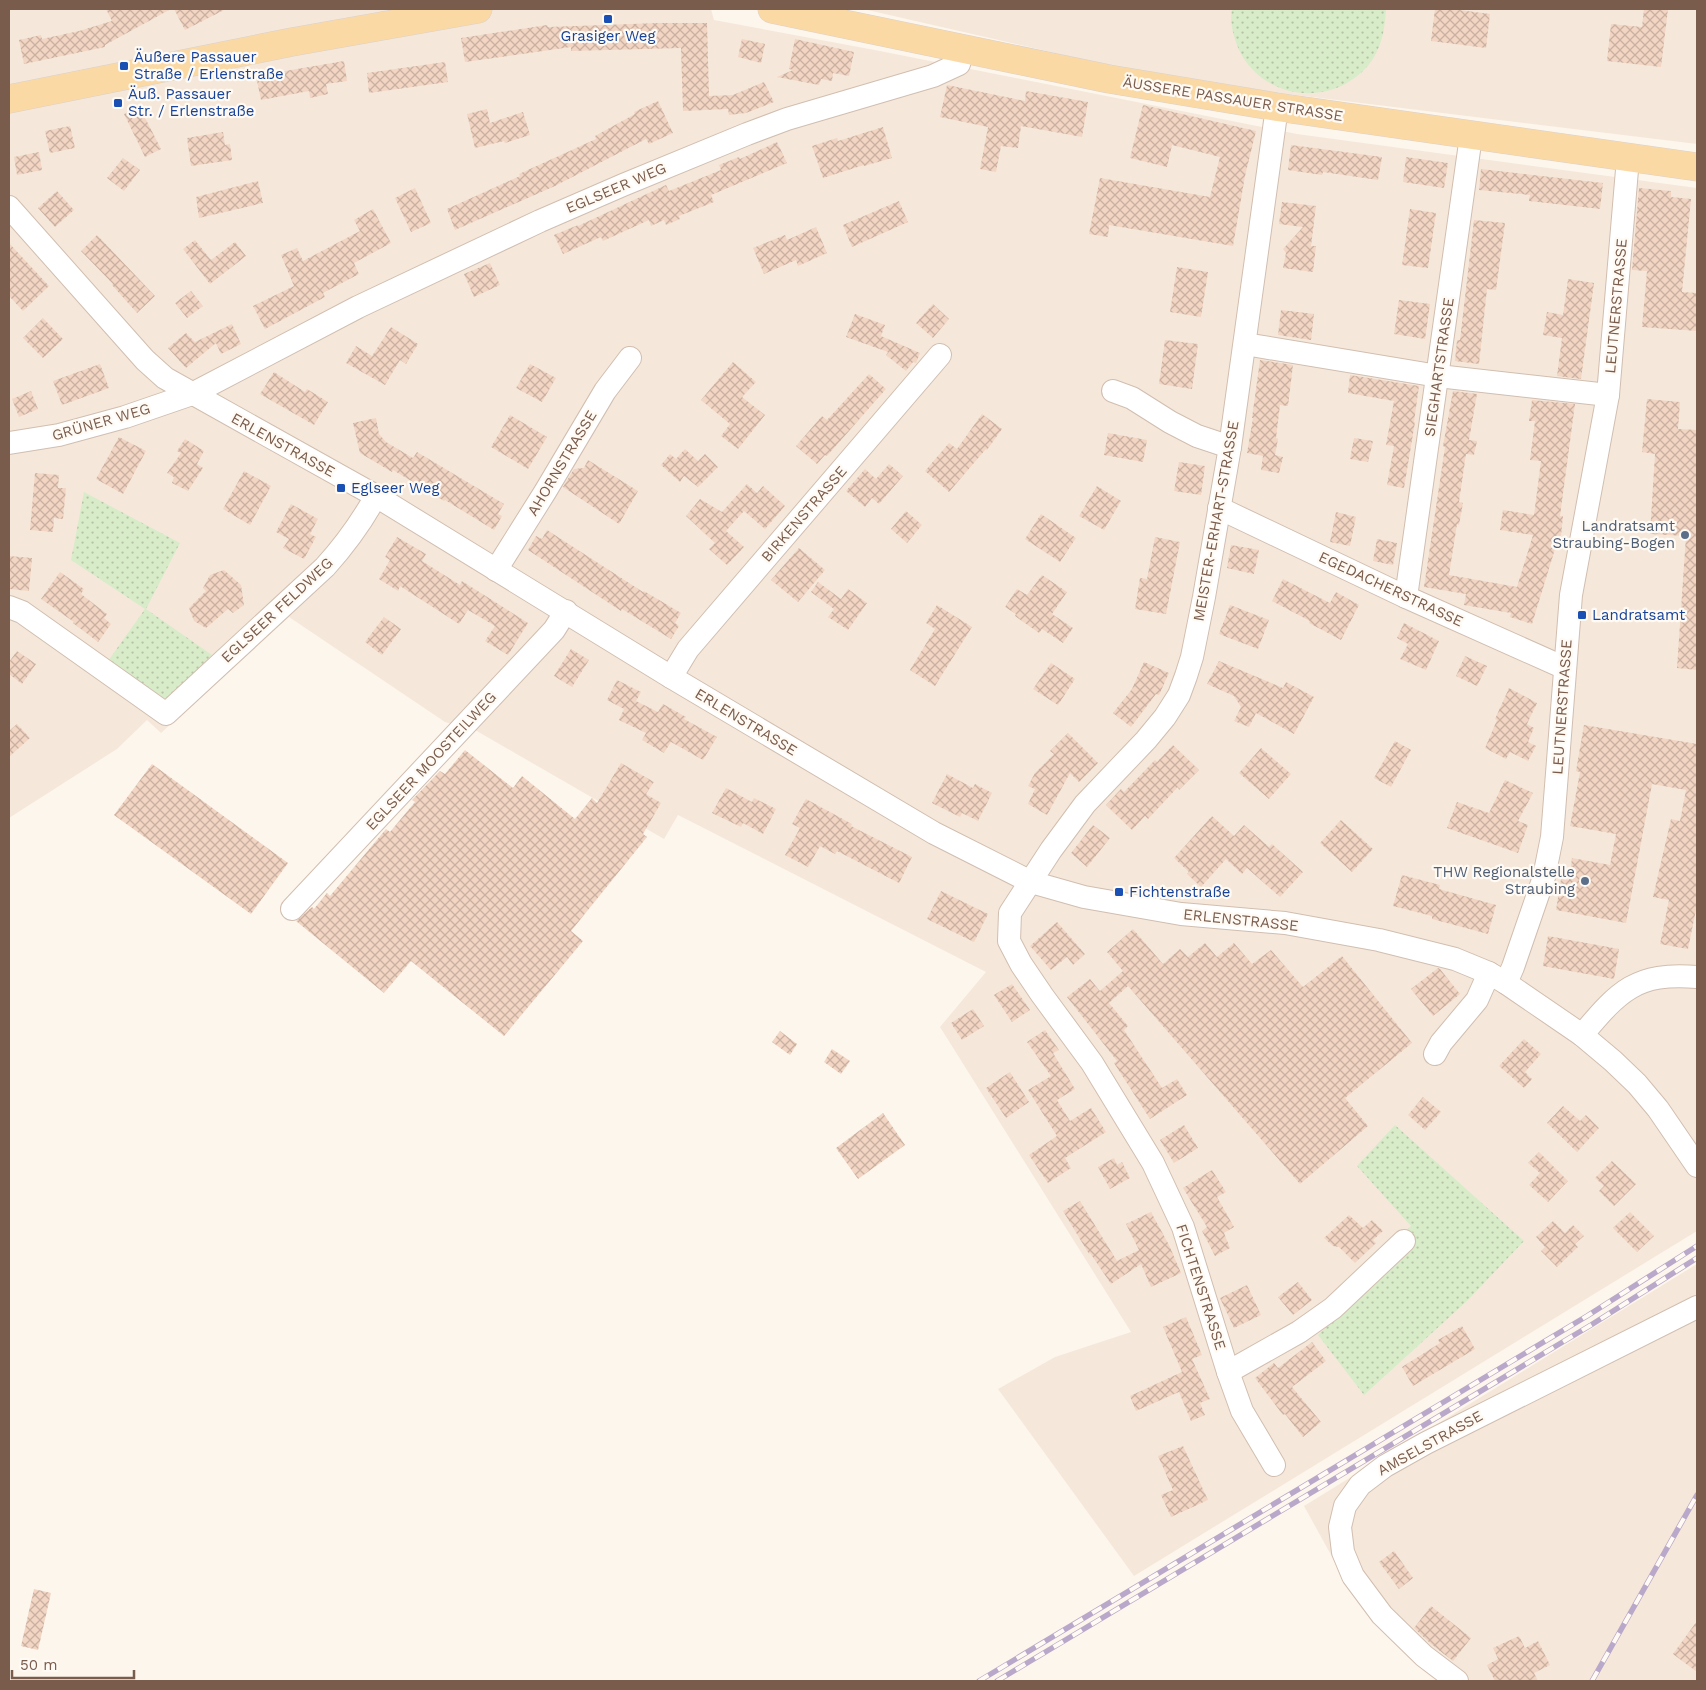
<svg xmlns="http://www.w3.org/2000/svg" width="1706" height="1690" font-family="'Work Sans',sans-serif">
<defs>
<pattern id="green-dots" width="8" height="8" patternUnits="userSpaceOnUse" patternTransform="scale(1.25)"><rect width="8" height="8" fill="#d8ecc9"/><path d="M2 2h.1M6 6h.1" fill="none" stroke="#b4c2a5" stroke-width="1.8" stroke-linecap="round"/></pattern>
<pattern id="building-cross-hatch" width="8" height="8" patternUnits="userSpaceOnUse" patternTransform="scale(1.25)"><rect width="8" height="8" fill="#f3d5c3"/><path d="M0 0l8 8M0 8l8-8" fill="none" stroke="#cab0a1"/></pattern>
</defs>
<rect width="100%" height="100%" fill="#fdf6ec"/>
<g fill="#f5e8da">
<path d="M9,9H711L714,20L880,51L1297,134L1697,188V1231L1134,1576L998,1389L1055,1357L1131,1332L940,1027L986,972L678,815L664,839L475,730L445,722L289,617L161,733L147,720L117,749L9,818Z"/>
<path d="M863,9H1697V144L1271,92L1116,67Z"/>
<path d="M1697,1264V1681H1444L1347,1584L1304,1506Z"/>
</g>
<g fill="url(#green-dots)">
<path d="M1232,9H1386C1385,26 1383,42 1374,57C1368,68 1357,77 1347,83C1308,105 1258,90 1239,50C1234,38 1229,22 1232,9Z"/>
<path d="M84,492L180,543L146,609L212,655L171,697L166,698L159,697L108,661L145,609L71,560Z"/>
<path d="M1395,1125L1524,1241L1467,1301L1364,1395L1318,1335L1411,1245L1402,1234L1411,1226L1357,1166Z"/>
</g>
<g fill="url(#building-cross-hatch)">
<path d="M106,9H171L105,45V47L24,64L19,40L41,35L42,39L79,31L112,21Z"/>
<path d="M174,9H226L185,30Z"/>
<path d="M1435,9H1459V10L1490,14L1486,48L1431,41Z"/>
<path d="M1644,9H1668L1661,67L1607,61L1611,24L1642,27Z"/>
<path d="M659,23H707L709,96L733,95L764,82L774,102L746,113L729,115L728,109L683,111L681,48L571,51V47L465,62L461,38L547,25L548,27Z"/>
<path d="M742,39L765,44L761,63L738,57Z"/>
<path d="M795,39L854,52L849,76L833,73L832,81L821,79L819,85L777,77L793,70L789,69Z"/>
<path d="M344,61L347,81L326,84L328,94L310,98L309,91L261,100L256,76Z"/>
<path d="M445,62L448,82L369,93L367,73Z"/>
<path d="M947,85L1025,101L1026,91L1088,102L1082,137L1021,126L1018,148L1001,146L996,172L980,169L988,127L940,117Z"/>
<path d="M658,101L673,133L649,144L646,139L555,186L455,230L447,209L520,176L519,174L596,139L595,136L635,114L634,112Z"/>
<path d="M1143,105L1256,131L1245,176L1233,246L1109,225L1108,237L1089,234L1100,178L1210,197L1220,157L1172,145L1167,167L1130,158Z"/>
<path d="M139,106L161,149L145,157L124,114Z"/>
<path d="M487,109L490,123L523,112L530,135L505,143L504,141L475,148L467,114Z"/>
<path d="M70,126L75,148L50,153L45,131Z"/>
<path d="M883,127L892,158L864,166V165L823,178L812,146L837,138L838,141Z"/>
<path d="M223,132L225,145L230,144L232,160L191,166L187,138Z"/>
<path d="M777,142L787,163L711,195L714,202L679,216L680,219L666,225L664,220L651,226L649,220L603,241L601,237L563,254L554,235L578,225V226L666,185L669,191L721,170L719,165L739,157L740,159Z"/>
<path d="M1291,145L1382,157L1378,180L1323,172L1322,175L1288,170Z"/>
<path d="M39,152L42,170L17,175L14,157Z"/>
<path d="M1406,157L1448,163L1444,188L1403,182Z"/>
<path d="M123,158L140,170L124,191L107,178Z"/>
<path d="M1481,169L1603,183L1600,209L1529,201L1530,195L1479,190Z"/>
<path d="M258,181L263,203L199,218L196,197Z"/>
<path d="M415,188L431,223L411,232L395,198Z"/>
<path d="M1639,188L1671,191V197L1691,199L1682,292L1697,293V331L1642,327L1647,271L1632,270Z"/>
<path d="M57,191L74,210L55,227L38,208Z"/>
<path d="M899,201L908,222L852,247L843,225Z"/>
<path d="M1282,202L1316,206L1311,246H1316L1313,272L1283,268L1286,253L1283,249L1303,227L1279,224Z"/>
<path d="M373,209L391,243L354,263L359,274L323,293L325,297L265,329L253,306L294,286L281,255L297,248L303,261L360,231L354,220Z"/>
<path d="M1410,209L1436,213L1428,268L1402,265Z"/>
<path d="M1474,220L1505,223L1496,290L1487,289L1479,364L1455,361L1457,340H1460Z"/>
<path d="M816,227L827,253L798,266L796,260L764,274L753,248L785,235L787,240Z"/>
<path d="M97,235L155,296L137,313L112,285L113,284L81,251Z"/>
<path d="M195,240L211,260L235,242L246,256L210,284L183,249Z"/>
<path d="M9,243L49,286L23,311L9,296Z"/>
<path d="M490,263L500,285L474,297L464,274Z"/>
<path d="M1177,267L1208,272L1201,317L1170,312Z"/>
<path d="M1568,279L1594,283L1581,379L1557,376L1562,338L1543,335L1547,312L1563,315Z"/>
<path d="M191,291L203,306L187,318L175,303Z"/>
<path d="M1399,300L1430,304L1425,339L1394,334Z"/>
<path d="M933,304L949,319L933,338L916,323Z"/>
<path d="M1281,310L1314,314L1311,340L1278,335Z"/>
<path d="M855,314L885,325L881,336L920,353L916,363L913,362L906,371L886,355L888,352L846,337Z"/>
<path d="M43,318L63,339L43,358L23,338Z"/>
<path d="M232,324L241,344L221,354L216,343L186,368L168,348L186,333L195,342Z"/>
<path d="M391,327L418,344L406,364L400,360L385,385L346,363L356,346L372,356Z"/>
<path d="M1165,340L1198,344L1192,389L1159,384Z"/>
<path d="M1260,360L1293,365L1288,406L1280,405L1276,438L1278,439L1275,455L1283,457L1279,473L1261,470L1263,456L1247,453L1253,418H1252Z"/>
<path d="M733,362L756,382L742,397L765,415L738,449L721,436L730,424L701,400Z"/>
<path d="M100,364L109,388L62,405L53,381Z"/>
<path d="M530,364L556,378L542,402L516,388Z"/>
<path d="M274,372L305,392L307,389L328,402L314,425L260,394Z"/>
<path d="M869,374L886,389L827,456L825,455L817,464L796,446L822,416L827,420Z"/>
<path d="M1350,375L1419,386L1414,422H1415L1404,488L1387,485L1394,446L1386,445L1394,401L1348,393Z"/>
<path d="M31,391L38,409L19,417L12,399Z"/>
<path d="M1453,391L1477,394L1469,440L1477,441L1474,455L1466,454L1459,502L1463,503L1459,525L1457,524L1449,575L1517,587L1533,535L1500,530L1503,510L1534,515L1541,461L1530,460L1535,421H1529L1532,400L1575,404L1560,516H1563L1561,536H1559L1532,624L1510,617L1511,613L1464,605L1466,594L1424,587L1445,447L1443,446Z"/>
<path d="M1647,399L1680,402L1678,429L1697,430V670L1677,668L1686,536L1650,534L1655,454L1642,452Z"/>
<path d="M982,414L1002,429L987,450L986,449L949,492L925,471L949,443L957,449Z"/>
<path d="M510,415L547,437L528,469L491,447Z"/>
<path d="M376,418L379,434L386,442L413,458L417,452L504,504L498,514L502,516L494,530L445,500L444,501L393,470L392,472L360,453L353,423Z"/>
<path d="M1108,433L1147,440L1143,462L1104,455Z"/>
<path d="M119,437L146,451L123,494L96,479Z"/>
<path d="M1354,438L1373,441L1368,462L1350,459Z"/>
<path d="M185,439L204,451L197,464L203,468L188,491L172,483L174,477L167,473L181,453L177,451Z"/>
<path d="M685,449L698,461L705,454L718,467L698,487L684,476L680,482L661,465L670,454L676,459Z"/>
<path d="M588,460L638,491L619,524L563,487L574,469L584,468Z"/>
<path d="M1179,462L1205,466L1201,495L1174,491Z"/>
<path d="M889,464L903,476L879,504L872,498L865,507L846,491L865,469L876,479Z"/>
<path d="M244,471L271,486L250,525L223,509Z"/>
<path d="M35,473L59,475L58,488H66L63,519L54,518L53,532L30,530Z"/>
<path d="M747,484L757,493L763,486L785,506L765,529L744,511L726,531L744,547L727,565L709,549L715,543L686,516L700,499L722,512Z"/>
<path d="M1097,486L1121,501L1104,530L1079,516Z"/>
<path d="M291,504L318,519L310,534L316,537L304,559L283,548L289,539L276,532Z"/>
<path d="M906,511L922,525L907,543L891,529Z"/>
<path d="M1336,512L1356,517L1350,546L1330,542Z"/>
<path d="M1041,514L1076,538L1060,562L1025,539Z"/>
<path d="M547,530L643,592L644,591L681,613L675,623L679,626L671,639L622,609L621,611L528,550L536,536L542,539Z"/>
<path d="M397,537L426,554L422,561L460,585L462,581L528,623L508,655L485,641L495,626L468,610L459,624L400,586L398,591L379,579L390,560L385,557Z"/>
<path d="M1155,537L1180,542L1166,614L1135,609L1140,578L1147,579Z"/>
<path d="M1377,539L1397,543L1393,565L1373,561Z"/>
<path d="M1231,545L1259,550L1254,574L1227,568Z"/>
<path d="M799,548L825,570L798,602L771,580Z"/>
<path d="M9,556L32,558L29,591L9,589Z"/>
<path d="M224,570L241,585L244,605L233,613L228,609L206,628L194,621L189,608L206,591L203,588L210,575Z"/>
<path d="M60,572L84,589L81,594L107,614L104,618L111,624L98,642L73,623L74,622L41,599Z"/>
<path d="M1042,575L1067,592L1052,614L1073,628L1063,643L1042,629L1039,633L1015,616L1016,614L1005,607L1017,589L1027,595Z"/>
<path d="M1283,579L1330,603L1336,592L1359,605L1341,640L1309,623L1310,621L1272,601Z"/>
<path d="M818,582L841,599L848,589L867,603L848,630L828,617L834,609L811,592Z"/>
<path d="M937,605L972,627L935,686L910,670L935,629L926,623Z"/>
<path d="M1230,605L1269,620L1258,649L1219,634Z"/>
<path d="M384,617L401,629L382,655L365,642Z"/>
<path d="M1404,623L1439,641L1426,670L1400,659L1408,644L1397,638Z"/>
<path d="M571,649L589,660L572,687L554,676Z"/>
<path d="M17,651L36,664L22,684L9,674V662Z"/>
<path d="M1465,656L1487,666L1477,686L1456,676Z"/>
<path d="M1219,661L1283,688L1286,682L1314,697L1294,734L1256,713L1249,727L1234,721L1241,707L1234,696L1207,684Z"/>
<path d="M1144,662L1169,673L1159,695L1156,694L1131,727L1113,713L1132,689Z"/>
<path d="M1051,663L1075,679L1058,705L1033,689Z"/>
<path d="M617,680L641,692L636,701L658,712L663,704L686,717L684,719L717,737L703,760L671,742L664,753L642,740L646,733L619,720L624,709L607,700Z"/>
<path d="M1509,688L1537,703L1527,724L1534,728L1528,742L1536,746L1528,761L1510,752L1506,759L1485,748L1497,720L1495,719Z"/>
<path d="M17,724L30,738L9,757V731Z"/>
<path d="M1584,725L1697,744V905L1688,949L1660,944L1669,900L1653,897L1671,819L1680,821L1686,790L1652,784L1626,923L1556,910L1561,879L1569,880L1572,858L1610,865L1616,834L1570,826L1580,772L1576,771Z"/>
<path d="M1068,733L1098,763L1079,782L1070,773L1047,815L1028,804L1035,789L1028,786L1035,773L1054,754L1050,751Z"/>
<path d="M1395,741L1411,750L1391,787L1374,778Z"/>
<path d="M1173,745L1199,770L1179,790L1178,787L1148,819L1145,816L1132,830L1106,805L1121,789L1124,792L1155,760L1157,762Z"/>
<path d="M1261,748L1291,774L1269,799L1239,773Z"/>
<path d="M465,750L513,788L522,776L575,819L592,798L597,803L621,763L654,782L646,794L661,803L643,834L647,837L571,931L583,941L504,1036L411,961L384,993L296,921L312,907L314,909L327,893L330,896L386,829L390,832L415,802L412,800L440,771L445,774Z"/>
<path d="M152,764L288,863L251,914L114,815Z"/>
<path d="M947,774L973,788L975,784L992,793L978,821L962,813L960,817L932,803Z"/>
<path d="M1505,780L1533,793L1518,821L1528,825L1518,853L1447,828L1457,802L1489,813Z"/>
<path d="M726,788L752,802L754,798L776,809L763,834L743,823L741,827L712,813Z"/>
<path d="M806,799L852,824L851,826L912,857L899,883L837,851L835,854L820,846L808,867L785,855L800,828L792,824Z"/>
<path d="M1212,816L1234,836L1244,825L1269,847L1272,844L1303,872L1280,897L1247,868L1242,874L1226,859L1201,887L1187,874L1189,872L1174,858Z"/>
<path d="M1341,820L1373,849L1352,872L1320,843Z"/>
<path d="M1093,825L1110,838L1087,867L1071,853Z"/>
<path d="M1402,875L1440,885L1439,889L1496,905L1488,934L1432,919V916L1393,906Z"/>
<path d="M941,891L988,914L974,942L927,919Z"/>
<path d="M1057,922L1085,954L1073,965L1067,957L1051,970L1030,946Z"/>
<path d="M1133,929L1163,964L1180,949L1188,957L1205,943L1217,957L1234,943L1252,964L1271,950L1303,987L1342,956L1412,1043L1345,1098L1368,1126L1300,1184L1128,986L1109,1003L1128,1026L1124,1030L1162,1088L1177,1079L1187,1095L1150,1119L1114,1063L1117,1061L1067,997L1090,979L1100,991L1123,971L1107,952Z"/>
<path d="M1548,936L1619,949L1614,979L1543,966Z"/>
<path d="M1438,968L1440,969L1460,994L1433,1016L1411,989Z"/>
<path d="M1012,984L1030,1010L1012,1022L994,995Z"/>
<path d="M973,1009L984,1026L962,1040L951,1023Z"/>
<path d="M1045,1030L1059,1050L1053,1053L1075,1089L1057,1100L1070,1121L1091,1108L1106,1132L1065,1158L1071,1168L1048,1183L1029,1155L1057,1136L1028,1090L1051,1076L1027,1042Z"/>
<path d="M780,1031L797,1044L790,1055L772,1042Z"/>
<path d="M1524,1039L1541,1054L1525,1072L1532,1079L1524,1088L1499,1066Z"/>
<path d="M832,1049L850,1061L841,1074L824,1062Z"/>
<path d="M1010,1072L1029,1102L1006,1118L986,1088Z"/>
<path d="M1423,1097L1441,1112L1425,1130L1408,1115Z"/>
<path d="M1563,1106L1580,1121L1586,1115L1599,1128L1577,1152L1547,1123Z"/>
<path d="M883,1113L905,1145L858,1179L836,1148Z"/>
<path d="M1184,1125L1198,1148L1174,1163L1160,1140Z"/>
<path d="M1539,1152L1568,1181L1548,1202L1529,1185L1540,1173L1528,1163Z"/>
<path d="M1114,1158L1117,1165L1122,1162L1130,1178L1110,1189L1098,1167Z"/>
<path d="M1612,1161L1636,1184L1614,1206L1599,1191L1604,1186L1595,1178Z"/>
<path d="M1212,1170L1226,1192L1217,1197L1234,1227L1224,1233L1230,1248L1215,1256L1202,1231L1207,1227L1183,1188Z"/>
<path d="M1080,1201L1117,1261L1139,1250L1126,1224L1151,1212L1169,1245L1181,1273L1151,1287L1141,1264L1111,1284L1090,1253L1089,1254L1063,1211Z"/>
<path d="M1630,1212L1654,1236L1637,1252L1613,1228Z"/>
<path d="M1349,1215L1363,1228L1372,1220L1383,1231L1373,1240L1376,1243L1355,1263L1339,1247L1333,1246L1324,1238Z"/>
<path d="M1553,1221L1565,1233L1573,1225L1584,1236L1575,1244L1578,1247L1557,1267L1541,1251L1545,1247L1536,1237Z"/>
<path d="M1298,1282L1312,1300L1293,1315L1278,1297Z"/>
<path d="M1247,1285L1261,1315L1234,1328L1220,1298Z"/>
<path d="M1186,1317L1202,1355L1192,1359L1210,1399L1200,1403L1205,1415L1191,1421L1179,1392L1136,1411L1130,1396L1182,1372L1163,1327Z"/>
<path d="M1462,1326L1475,1349L1413,1386L1402,1367L1440,1343L1438,1340Z"/>
<path d="M1312,1342L1326,1361L1292,1387L1321,1422L1303,1437L1285,1414L1283,1415L1255,1378L1274,1363L1278,1368Z"/>
<path d="M1183,1446L1208,1500L1171,1517L1161,1495L1173,1490L1158,1456Z"/>
<path d="M1394,1551L1413,1578L1399,1589L1379,1562Z"/>
<path d="M34,1589L51,1593L38,1650L21,1646Z"/>
<path d="M1431,1606L1471,1638L1453,1661L1431,1644L1414,1628Z"/>
<path d="M1697,1621V1672L1673,1654Z"/>
<path d="M1519,1636L1525,1648L1538,1641L1550,1665L1534,1673L1538,1681H1495L1487,1665L1498,1659L1493,1648Z"/>
</g>
<g fill="none" stroke-linecap="round" stroke-linejoin="round">
<defs>
<g id="minor">
<path d="M9,207L145,360L165,378L376,496L671,677L934,833L1031,882L1084,897L1181,914L1285,923L1379,940L1455,959L1489,973L1506,983L1582,1035L1613,1061L1637,1084L1658,1109L1697,1166"/>
<path d="M1245,344L1438,376L1608,395"/>
<path d="M1113,391L1132,398L1170,422L1197,436L1230,447"/>
<path d="M9,443L59,435L125,417L192,394L358,307L540,221L623,185L747,134L787,119L933,76L959,64L964,48"/>
<path d="M1219,508L1406,597L1565,668"/>
<path d="M496,570L545,492L605,391L630,358"/>
<path d="M1406,597L1471,136"/>
<path d="M9,607L22,612L166,714L325,567C345,545 361,523 376,496"/>
<path d="M671,677L688,649L940,355"/>
<path d="M292,909L554,630L566,611"/>
<path d="M1506,983L1513,967L1544,877L1552,837L1571,595L1608,395L1628,158"/>
<path d="M1582,1035C1619,991 1636,972 1697,977"/>
<path d="M1435,1054L1441,1043L1477,1000L1489,973"/>
<path d="M1228,1372L1299,1332L1333,1308L1404,1241"/>
<path d="M1274,1465L1242,1411L1228,1372L1183,1227L1153,1163L1092,1063L1042,995L1021,964L1009,941L1010,913L1051,850L1085,804L1146,740L1165,717L1179,695L1186,676L1192,657L1204,597L1230,447L1277,107"/>
<path d="M1457,1681L1424,1656L1382,1615L1353,1576L1343,1552L1340,1527L1345,1506L1360,1485L1385,1466L1426,1443L1697,1307"/>
</g>
<g id="major">
<path d="M772,9L1109,79L1277,107L1697,167"/>
<path d="M9,99L292,42L478,9"/>
</g>
</defs>
<use href="#minor" stroke="#d1beb0" stroke-width="24"/>
<use href="#major" stroke="#dad1cd" stroke-width="29"/>
<use href="#minor" stroke="#fff" stroke-width="22"/>
<use href="#major" stroke="#fbd9a5" stroke-width="28"/>
<defs>
<g id="rail">
<path d="M979,1681L1587,1316L1697,1246"/>
<path d="M997,1681L1591,1325L1697,1258"/>
<path d="M1592,1681L1697,1495"/>
</g>
</defs>
<use href="#rail" stroke="#b9a8c9" stroke-width="5.5"/>
<use href="#rail" stroke="#fffaf3" stroke-width="4" stroke-dasharray="11" stroke-linecap="butt"/>
</g>
<g fill="#1a4fb4" stroke="#fffaf3" stroke-width="2">
<rect x="603" y="14" width="10" height="10" rx="2.5"/>
<rect x="119" y="61" width="10" height="10" rx="2.5"/>
<rect x="113" y="98" width="10" height="10" rx="2.5"/>
<rect x="336" y="483" width="10" height="10" rx="2.5"/>
<rect x="1577" y="610" width="10" height="10" rx="2.5"/>
<rect x="1114" y="887" width="10" height="10" rx="2.5"/>
</g>
<g fill="#5c6f8a" stroke="#fffaf3" stroke-width="2">
<circle cx="1685" cy="535" r="5"/>
<circle cx="1585" cy="881" r="5"/>
</g>
<g text-anchor="middle" stroke-width="4.5" stroke-linejoin="round" paint-order="stroke">
<g font-size="15" fill="#164399" stroke="#fffaf3" text-anchor="start">
<text x="608" y="41" text-anchor="middle">Grasiger Weg</text>
<text x="134" y="62">Äußere Passauer<tspan x="134" dy="17">Straße / Erlenstraße</tspan></text>
<text x="128" y="99">Äuß. Passauer<tspan x="128" dy="17">Str. / Erlenstraße</tspan></text>
<text x="351" y="493">Eglseer Weg</text>
<text x="1592" y="620">Landratsamt</text>
<text x="1129" y="897">Fichtenstraße</text>
</g>
<g font-size="15" fill="#7a5c4d" stroke="#fffaf3">
<text transform="translate(1233 99) rotate(9)" y="5">ÄUSSERE PASSAUER STRASSE</text>
<text transform="translate(616 188) rotate(-23)" y="5">EGLSEER WEG</text>
<text transform="translate(1616 306) rotate(-85)" y="5">LEUTNERSTRASSE</text>
<text transform="translate(1439 367) rotate(-82)" y="5">SIEGHARTSTRASSE</text>
<text transform="translate(101 422) rotate(-16)" y="5">GRÜNER WEG</text>
<text transform="translate(283 445) rotate(29)" y="5">ERLENSTRASSE</text>
<text transform="translate(562 463) rotate(-59)" y="5">AHORNSTRASSE</text>
<text transform="translate(804 514) rotate(-49)" y="5">BIRKENSTRASSE</text>
<text transform="translate(1216 521) rotate(-80)" y="5">MEISTER-ERHART-STRASSE</text>
<text transform="translate(1391 589) rotate(25)" y="5">EGEDACHERSTRASSE</text>
<text transform="translate(277 610) rotate(-43)" y="5">EGLSEER FELDWEG</text>
<text transform="translate(1562 707) rotate(-86)" y="5">LEUTNERSTRASSE</text>
<text transform="translate(746 722) rotate(31)" y="5">ERLENSTRASSE</text>
<text transform="translate(431 761) rotate(-47)" y="5">EGLSEER MOOSTEILWEG</text>
<text transform="translate(1241 920) rotate(6)" y="5">ERLENSTRASSE</text>
<text transform="translate(1201 1287) rotate(72)" y="5">FICHTENSTRASSE</text>
<text transform="translate(1430 1443) rotate(-29)" y="5">AMSELSTRASSE</text>
</g>
<g font-size="15" fill="#4e5e75" stroke="#fffaf3" text-anchor="end">
<text x="1675" y="531">Landratsamt<tspan x="1675" dy="17">Straubing-Bogen</tspan></text>
<text x="1575" y="877">THW Regionalstelle<tspan x="1575" dy="17">Straubing</tspan></text>
</g>
</g>
<rect width="1706" height="1690" fill="none" stroke="#7a5c4d" stroke-width="20"/>
<path d="M12 1670v8h122v-8" fill="none" stroke="#7a5c4d" stroke-width="2.5"/>
<text x="20" y="1670" font-size="15" fill="#7a5c4d" stroke="#fffaf3" stroke-width="4" paint-order="stroke">50 m</text>
</svg>
